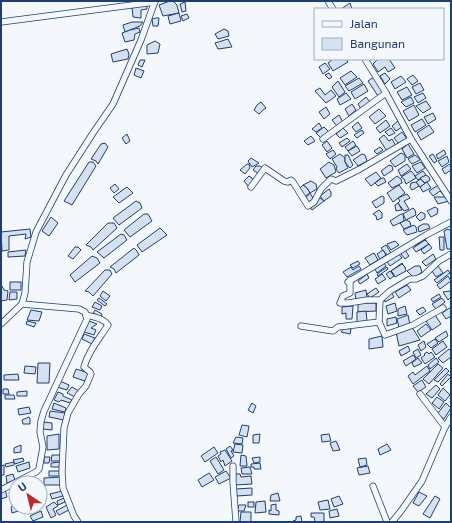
<svg xmlns="http://www.w3.org/2000/svg" width="452" height="523" font-family="'Exo 2',sans-serif">
<rect width="100%" height="100%" fill="#f4f7fb"/>
<g fill="#d5e0f0" stroke="#1d3f73">
<path d="M170,1H173L177,5L179,13L163,16L159,5Z"/>
<path d="M185,2L186,11L182,12L180,4Z"/>
<path d="M350,3L352,9H341Z"/>
<path d="M147,4V9L141,10V18L133,17L132,7Z"/>
<path d="M179,13L181,21L170,24L168,16Z"/>
<path d="M187,14L189,18L183,21L181,16Z"/>
<path d="M156,18H159L158,26H153L152,19Z"/>
<path d="M132,22H143L140,26L125,32L123,25Z"/>
<path d="M139,28L140,32L135,34L134,40L125,42L122,33L130,30Z"/>
<path d="M224,29L228,31L229,36L218,39L215,34Z"/>
<path d="M228,39L232,47L218,49L215,43Z"/>
<path d="M155,41L160,44L158,53L147,54V45Z"/>
<path d="M127,49L129,54L128,59L113,62L111,54Z"/>
<path d="M333,59H346L348,62L333,71L328,63Z"/>
<path d="M378,59H389L395,68L388,72L385,67L378,72L373,64Z"/>
<path d="M140,60H145L142,67L138,65Z"/>
<path d="M325,63L330,69L323,74L319,67Z"/>
<path d="M136,68L144,71L141,78L134,75Z"/>
<path d="M351,71L357,77L345,85L340,78Z"/>
<path d="M329,73L332,77L329,79L325,75Z"/>
<path d="M385,73L390,79L385,84L380,76Z"/>
<path d="M413,75L418,81L412,85L407,79Z"/>
<path d="M401,76L406,82L395,89L391,82Z"/>
<path d="M374,77L383,92L378,96L368,81Z"/>
<path d="M359,78L363,83L349,91L345,86Z"/>
<path d="M338,81L345,92L339,97L332,87Z"/>
<path d="M420,83L424,90L416,94L412,87Z"/>
<path d="M364,84L368,91L355,99L351,92Z"/>
<path d="M407,87L412,95L402,100L397,92Z"/>
<path d="M320,88L325,95L331,90L336,96L326,103L315,91Z"/>
<path d="M346,93L351,99L340,105L337,99Z"/>
<path d="M423,93L426,98L418,103L414,97Z"/>
<path d="M366,97L370,102L361,109L358,104Z"/>
<path d="M411,97L414,103L406,107L401,102Z"/>
<path d="M426,101L431,108L423,113L416,106Z"/>
<path d="M261,102L266,108L263,110L259,114L254,110L257,105Z"/>
<path d="M352,104L356,110L349,116L345,109Z"/>
<path d="M414,105L419,115L409,121L403,111Z"/>
<path d="M326,107L330,114L324,119L319,112Z"/>
<path d="M379,109L386,116L375,124L369,117Z"/>
<path d="M433,113L436,119L428,124L424,117Z"/>
<path d="M339,115L343,122L337,126L332,120Z"/>
<path d="M422,119L426,125L415,132L411,125Z"/>
<path d="M386,120L390,126L380,133L376,128Z"/>
<path d="M398,121L402,127L396,131L392,126Z"/>
<path d="M358,122L362,128L356,132L352,127Z"/>
<path d="M319,123L322,128L316,132L312,129Z"/>
<path d="M429,125L434,132L421,140L417,133Z"/>
<path d="M324,127L329,132L321,138L316,133Z"/>
<path d="M343,128L348,133L340,138L336,134Z"/>
<path d="M391,128L395,133L389,136L385,132Z"/>
<path d="M362,130L364,133L357,138L354,135Z"/>
<path d="M402,132L407,139L399,144L394,138Z"/>
<path d="M127,134L130,141L126,144L122,138Z"/>
<path d="M384,135L389,141L392,139L396,146L387,151L379,139Z"/>
<path d="M311,136L315,141L308,145L304,141Z"/>
<path d="M347,138L350,141L342,147L339,143Z"/>
<path d="M327,141L332,148L327,152L322,145Z"/>
<path d="M353,141L356,145L348,151L345,147Z"/>
<path d="M105,143L108,147L98,164L96,161L91,159L101,144Z"/>
<path d="M408,144L414,154L407,158L402,149Z"/>
<path d="M357,146L360,151L352,156L348,151Z"/>
<path d="M380,147L383,150L377,154L374,151Z"/>
<path d="M333,150L336,154L330,159L326,154Z"/>
<path d="M444,150L446,154L438,159L436,155Z"/>
<path d="M401,153L405,155V161L395,167L390,161Z"/>
<path d="M340,154L345,158V162L348,168L339,173L336,169L337,167L332,159Z"/>
<path d="M362,154L365,155L367,161L358,166L355,162L353,160Z"/>
<path d="M433,154L437,161L434,163L429,156Z"/>
<path d="M345,155H348L353,165L350,168L345,162Z"/>
<path d="M415,155L419,158L420,160L412,164L408,159Z"/>
<path d="M447,156L449,162L442,167L438,161Z"/>
<path d="M251,158L259,163L252,167L248,161Z"/>
<path d="M89,162H93L96,166L72,205L64,201Z"/>
<path d="M329,162L334,165L336,172L326,178L320,169Z"/>
<path d="M421,162L425,168L417,173L412,166Z"/>
<path d="M247,164H249L250,168L245,174L240,170Z"/>
<path d="M407,164L411,169L401,176L398,170Z"/>
<path d="M450,164L451,167V170L445,174L442,169Z"/>
<path d="M389,165L392,166L393,170L384,176L381,171Z"/>
<path d="M256,166H260L263,168L259,174L253,170Z"/>
<path d="M411,171L413,173L416,178L406,184L404,179L401,177Z"/>
<path d="M423,171L426,175L418,180L415,176Z"/>
<path d="M376,172L381,178L371,186L365,179Z"/>
<path d="M426,175L429,177L430,180L425,183L420,178Z"/>
<path d="M249,176L252,178L253,182L248,186L244,181Z"/>
<path d="M397,176L401,179L402,183L392,188L388,183Z"/>
<path d="M382,178H384L386,182L378,186L375,183Z"/>
<path d="M421,179L425,184L420,187L416,182Z"/>
<path d="M311,181L316,184L317,189L310,193L307,188L303,185Z"/>
<path d="M416,182L419,186L412,190L410,187L411,183Z"/>
<path d="M427,182L431,188L423,192L420,187Z"/>
<path d="M115,184L119,189L114,193L110,188Z"/>
<path d="M440,184L447,195L445,197L440,191L433,196L429,191Z"/>
<path d="M303,185L307,188L310,193L304,197L299,189Z"/>
<path d="M399,185L405,193L393,202L387,193Z"/>
<path d="M127,187L133,193L119,203L113,197Z"/>
<path d="M329,189L331,192V196L324,201L320,196Z"/>
<path d="M310,193L314,200L307,204L305,199Z"/>
<path d="M407,194L410,198L404,201L409,209L404,211L398,203L400,201L398,198Z"/>
<path d="M382,196L384,197V203L376,208L372,202Z"/>
<path d="M434,197H448L449,201L438,204Z"/>
<path d="M320,198L324,201L312,210L309,206Z"/>
<path d="M136,201L140,203L142,208L119,225L113,218Z"/>
<path d="M398,203L402,210L396,211L395,205Z"/>
<path d="M435,207L438,209L437,214L431,217L427,211Z"/>
<path d="M413,208L415,210L416,215L406,220L403,214Z"/>
<path d="M379,210L382,213V218L377,220L376,216L373,214Z"/>
<path d="M421,212L425,214V218L420,221L416,217Z"/>
<path d="M144,214H148L152,221L130,237L124,230Z"/>
<path d="M401,214H403L404,221L393,226L390,221Z"/>
<path d="M51,217L58,223L49,236L42,231Z"/>
<path d="M406,220H407L410,222L411,226L404,229L400,223Z"/>
<path d="M108,223H114L117,228L93,250L91,247L86,245Z"/>
<path d="M423,224H428L430,228L419,232L418,227Z"/>
<path d="M414,225L416,227L417,232L407,235L403,230Z"/>
<path d="M160,228L167,235L142,252L137,245Z"/>
<path d="M30,229L31,237L25,239L26,234L9,236V250L2,251L1,232Z"/>
<path d="M448,229L451,231V249H447L444,231Z"/>
<path d="M121,234L124,235L127,240L104,258L97,252Z"/>
<path d="M439,237H444V250H440Z"/>
<path d="M425,239L428,244L418,251L415,246Z"/>
<path d="M425,240L429,244L416,252L413,248Z"/>
<path d="M395,241L399,245L391,250L387,244Z"/>
<path d="M429,244L432,248L424,254L421,250Z"/>
<path d="M386,245L391,253L387,255L381,248Z"/>
<path d="M75,247H78L81,250L73,259L68,256Z"/>
<path d="M134,248L137,251L139,255L116,273L114,269L110,267Z"/>
<path d="M26,250L25,256L8,257V252Z"/>
<path d="M383,250L386,255L380,259L377,254Z"/>
<path d="M405,250L409,256L405,259L401,254Z"/>
<path d="M374,253L378,260L370,265L365,258Z"/>
<path d="M398,253L402,258L390,266L387,262Z"/>
<path d="M433,254L436,259L426,266L422,262Z"/>
<path d="M92,256L97,258L100,263L75,282L70,275Z"/>
<path d="M358,261L360,264L353,268L350,265Z"/>
<path d="M384,263L386,266L377,273L375,269Z"/>
<path d="M402,263L405,268L394,275L391,271Z"/>
<path d="M402,264L405,267L406,271L395,277L393,273L391,271Z"/>
<path d="M359,266L361,269L347,277L343,272L351,267L353,270Z"/>
<path d="M415,266H420L422,272L414,278L407,271Z"/>
<path d="M438,266L443,273L436,277L432,271Z"/>
<path d="M387,267L388,269L378,276L377,274Z"/>
<path d="M105,270H110L112,274L93,296L89,292L85,291Z"/>
<path d="M448,270L450,273L437,283L434,280Z"/>
<path d="M390,271L394,276L390,279L386,274Z"/>
<path d="M367,274L369,278L360,284L358,281Z"/>
<path d="M382,274L386,279L378,284L375,279Z"/>
<path d="M448,276L451,281L440,289L437,285Z"/>
<rect x="10" y="282" width="11" height="8"/>
<path d="M407,285L411,290L399,298L395,292Z"/>
<path d="M1,286H2L4,290L8,291L7,300L1,301Z"/>
<path d="M376,288L379,292L370,298L367,294Z"/>
<path d="M366,290L367,298L356,300L355,293Z"/>
<path d="M103,291L110,296L106,301L100,296Z"/>
<path d="M450,291L451,292V297L448,300L443,292Z"/>
<path d="M10,292H17V299L9,300Z"/>
<path d="M392,293L394,297L385,302L384,298Z"/>
<path d="M439,294L441,297L433,302L431,299Z"/>
<path d="M99,298L107,304L105,306L97,300Z"/>
<path d="M442,298L445,302L436,309L432,304Z"/>
<path d="M95,302L102,306L100,310L92,307Z"/>
<path d="M358,303H376V311L358,312Z"/>
<path d="M395,303L397,311L388,314L386,306Z"/>
<path d="M353,306L352,319H346V313L342,314V307Z"/>
<path d="M405,306L407,314L398,316V309Z"/>
<path d="M423,307L426,311L420,315L416,311Z"/>
<path d="M451,307V316L446,319L442,313Z"/>
<path d="M31,310L42,312L39,321L27,320Z"/>
<path d="M95,310L102,314L101,317L93,313Z"/>
<path d="M366,311L367,321L357,322V312Z"/>
<path d="M408,315L410,325L399,328L397,319Z"/>
<path d="M435,315L441,324L432,330L426,321Z"/>
<path d="M396,317L397,323L387,326V319Z"/>
<path d="M27,321L36,323L34,327L26,324Z"/>
<path d="M89,321L97,324L91,328L96,330L94,335L84,332Z"/>
<path d="M426,324L431,330L421,337L417,331Z"/>
<path d="M412,327L420,340L399,346L396,332Z"/>
<path d="M344,328L351,329L350,334L341,332Z"/>
<path d="M446,331L448,336L439,342L435,338Z"/>
<path d="M84,334L95,338L92,344L82,339Z"/>
<path d="M382,336L383,347L369,349V339Z"/>
<path d="M435,339L438,343L431,348L427,344Z"/>
<path d="M424,341L426,347L421,351L418,345Z"/>
<path d="M443,341L447,347L436,355L432,349Z"/>
<path d="M408,346L410,351L401,356L399,351Z"/>
<path d="M418,349L421,355L416,358L413,352Z"/>
<path d="M449,349L451,351V357L443,363L438,358Z"/>
<path d="M427,352L429,354L431,352L435,357L425,364L421,358L425,355L424,354Z"/>
<path d="M413,355L416,359L406,366L403,361Z"/>
<path d="M418,358L422,363L414,367L412,363Z"/>
<path d="M436,358L439,362L430,369L428,365Z"/>
<path d="M38,363H50L49,383H37Z"/>
<path d="M438,364L443,368L429,384L423,379Z"/>
<path d="M25,366L36,367L35,374L24,373Z"/>
<path d="M427,366L430,371L413,384L408,376L413,372L415,375Z"/>
<path d="M446,368L449,371L438,382L434,380Z"/>
<path d="M76,369L89,373L85,381L73,377Z"/>
<path d="M18,374L19,380H4V375Z"/>
<path d="M448,374L451,377L442,386L440,384Z"/>
<path d="M422,380L426,387L418,392L413,386Z"/>
<path d="M60,381L69,385L67,390L57,387Z"/>
<path d="M436,385L440,389L432,398L426,394Z"/>
<path d="M72,387L79,391L75,397L67,393Z"/>
<path d="M443,388L450,395L445,401L438,395Z"/>
<path d="M3,389H8L9,394H3Z"/>
<path d="M27,391V396H17V392Z"/>
<path d="M58,392L63,394V396L72,400L70,403L61,400L59,402L54,400Z"/>
<path d="M5,395H14L15,399H5Z"/>
<path d="M437,397L444,402L439,409L432,403Z"/>
<path d="M54,403L66,408L65,412L52,409Z"/>
<path d="M252,403L256,406L253,413L248,410Z"/>
<path d="M446,403L451,408L444,419L437,414Z"/>
<path d="M29,407L31,413L19,415L18,409Z"/>
<path d="M50,411L65,413L64,420L49,417Z"/>
<path d="M29,417L30,419V424H23L22,420Z"/>
<path d="M44,422L52,423V430L43,429Z"/>
<path d="M242,425L249,426L247,437L239,435Z"/>
<path d="M59,434V449L47,450V436Z"/>
<path d="M260,434L259,443H253V435Z"/>
<path d="M329,434L331,441L322,442L321,435Z"/>
<path d="M236,437L243,438L242,444L233,443Z"/>
<path d="M336,441L340,450L333,451L330,443Z"/>
<path d="M235,444L243,445L242,453L233,452Z"/>
<path d="M387,444L391,450L380,455L378,449Z"/>
<path d="M21,445V452L14,453V448Z"/>
<path d="M230,446L233,450L231,451L234,456L231,458L226,449Z"/>
<path d="M214,447L218,453L205,462L201,456Z"/>
<path d="M225,450L232,461L225,466L223,460L221,462L218,456L221,454L220,452Z"/>
<path d="M52,455H61V461H51Z"/>
<path d="M241,455L246,456L247,466H240Z"/>
<path d="M44,457H50L49,463H44Z"/>
<path d="M216,457L224,470L218,474L210,461Z"/>
<path d="M260,457V462L254,463L252,458Z"/>
<path d="M23,458L24,461L15,464L13,460Z"/>
<path d="M366,458L367,465L360,467L358,459Z"/>
<path d="M14,462V465L6,467L5,464Z"/>
<path d="M29,462L30,468L18,472L16,466Z"/>
<path d="M60,462L59,467H51V463Z"/>
<path d="M260,463L261,469H254V467H251V464Z"/>
<path d="M4,465V475H1V466Z"/>
<path d="M368,466L370,473L359,475L357,468Z"/>
<path d="M250,467L252,474H242L241,468Z"/>
<rect x="49" y="471" width="11" height="5"/>
<path d="M226,471L231,478L219,484L215,477Z"/>
<path d="M209,473L214,480L202,487L198,480Z"/>
<path d="M13,474L15,480L7,483L6,476Z"/>
<path d="M235,474H240L241,477L251,476L252,484L235,485Z"/>
<path d="M61,477V485H44V478Z"/>
<path d="M252,488V495L237,496L236,489Z"/>
<path d="M5,489L7,497L1,499V492Z"/>
<path d="M62,491L63,496L52,499L50,494Z"/>
<path d="M419,492L427,496L419,506L413,503Z"/>
<path d="M278,493L280,501H270L271,495Z"/>
<path d="M339,496L343,504L334,507L331,499Z"/>
<path d="M435,496L440,499L430,518L423,514Z"/>
<path d="M64,498L65,502L58,505L57,501Z"/>
<path d="M328,500L330,509L320,510L318,502Z"/>
<path d="M265,501L266,512L255,513L256,502Z"/>
<path d="M54,502L58,506L53,509L56,515L51,518L46,507Z"/>
<rect x="248" y="502" width="6" height="5"/>
<path d="M276,504V510L279,511V515L269,514V510L271,511V505Z"/>
<path d="M16,505V507H28V508L12,513L11,507Z"/>
<path d="M67,505L69,510L59,515L56,511Z"/>
<path d="M239,505H246L244,511H237Z"/>
<path d="M337,509L339,516L330,518L329,511Z"/>
<path d="M41,511L43,517L33,521L30,516Z"/>
<path d="M241,512H251V522H240Z"/>
<path d="M311,513H324V522H314L315,521L314,517H311Z"/>
<path d="M301,516L302,522H293V521L296,520V517Z"/>
</g>
<g fill="none" stroke-linecap="round" stroke-linejoin="round">
<defs>
<g id="street">
<path d="M328,1L333,9"/>
<path d="M1,22L155,2"/>
<path d="M365,59L386,93L411,139L451,201"/>
<path d="M323,139L386,93"/>
<path d="M251,187L265,168L284,181L288,182L291,180L293,182L308,206L314,202L321,189L331,179L336,181L360,169L411,139"/>
<path d="M350,280V293L343,296L340,303H348L367,300H380L390,291L410,279H416L423,276L439,261L451,254"/>
<path d="M348,282L426,235L451,222"/>
<path d="M379,322L385,335L413,325L443,308"/>
<path d="M1,324L22,304L25,293L27,262L36,232L66,175L93,133L113,104L141,40L155,1"/>
<path d="M301,326L333,331L338,327L379,322L380,300"/>
<path d="M420,394L445,427"/>
<path d="M233,466V482L236,522"/>
<path d="M373,486L387,522"/>
<path d="M1,490L36,472L39,469L43,447L40,432L41,421L44,411L87,319L85,312L79,309L22,304"/>
<path d="M78,522L74,516L63,488L62,472L64,428L68,413L79,394L86,386L91,374L90,372L84,367C88,351 100,338 108,325C103,318 94,317 86,315"/>
<path d="M392,522L401,511L422,481L445,427L451,417"/>
</g>
</defs>
<use href="#street" stroke="#1d3f73" stroke-width="7"/>
<use href="#street" stroke="#f4f7fb" stroke-width="5.5"/>
</g>
<rect width="452" height="523" fill="none" stroke="#1d3f73" stroke-width="4"/>
<rect x="314" y="8" width="130" height="52" fill="#f4f7fb" stroke="#9eadc5"/>
<rect x="322" y="21" width="20" height="6" fill="#f4f7fb" stroke="#9eadc5"/>
<text x="350" y="28" font-size="12" fill="#1d3f73">Jalan</text>
<rect x="322" y="38" width="20" height="12" fill="#d5e0f0" stroke="#9eadc5"/>
<text x="350" y="48" font-size="12" fill="#1d3f73">Bangunan</text>
<g transform="translate(28 495) rotate(325)"><circle r="19" fill="#f4f7fb" stroke="#9eadc5"/>
<path d="M0-3L7 15L0 10L-7 15Z" fill="#c62828"/>
<text y="-6" font-size="11" font-weight="bold" text-anchor="middle" fill="#1d3f73">U</text>
</g>
</svg>
